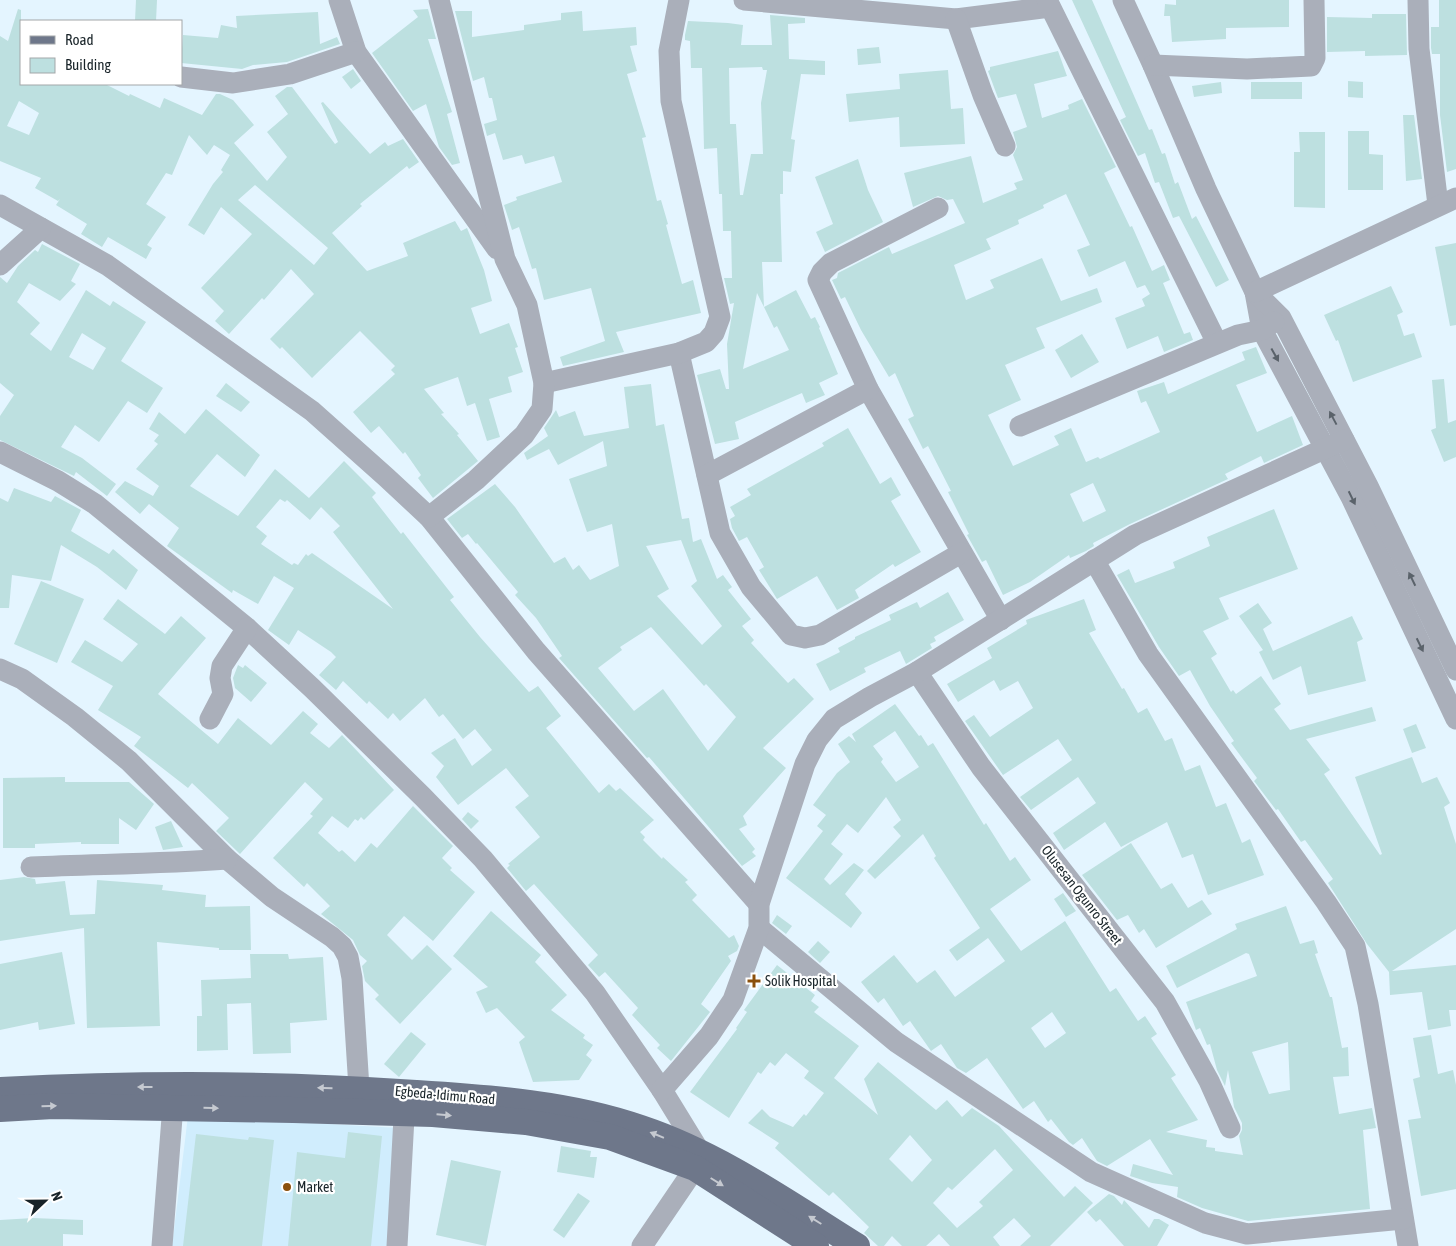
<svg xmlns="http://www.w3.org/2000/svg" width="1456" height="1246" font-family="'Asap Condensed',sans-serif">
<rect width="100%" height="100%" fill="#e4f5ff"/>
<path fill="#d0edfd" d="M188,1116L399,1128L391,1246H172Z"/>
<g fill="#bde0e0" fill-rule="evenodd">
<path d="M136,0H157L156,21H135Z"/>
<path d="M1072,0H1092L1149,130L1152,129L1162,154L1165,153L1175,184L1178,182L1192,219L1196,216L1229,280L1216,287L1179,216L1173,218L1159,182L1155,183L1145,153L1138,156L1120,120L1126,117Z"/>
<path d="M1176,0H1289V27L1226,28V39L1172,42L1170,16H1164L1165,4L1176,5Z"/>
<path d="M1439,0H1456V169L1447,172L1440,115V54H1432L1431,48V27H1439Z"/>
<path d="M18,9L21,10V84H105L129,96L130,94L160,108L164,98L202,115L216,94H220L233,100L254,125L234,143L267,181L287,157L267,132L288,114L275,96L287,87H292L335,144L338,142L321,103L323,102L370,154L385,142L388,146L403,139L419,162L409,169L407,166L360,204L362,206L332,233L367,271L408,256L403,243L455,221L461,231L467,228L484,270L492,301L471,308L480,334L509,323L518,347L515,348L523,372L508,377L512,392L489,399L500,437L487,441L475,403L467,406L458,377L424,389L444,413L441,414L459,434L457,435L478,461L433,498L418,478L421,475L405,452L403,454L379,426L371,433L353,412L395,374L391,370L395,366L360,331L312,378L282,347L280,349L270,339L314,294L291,269L264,300L262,298L229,334L215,321L224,311L201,288L252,234L221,207L204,235L188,225L213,184L223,172L221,170L230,155L214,145L207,155L189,135L172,175L166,173L146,204L166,217L147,245L152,248L146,259L108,237L102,247L81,234L87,224L56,205L60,199L58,201L35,188L41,178L0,161V36L8,41ZM19,101L39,113L29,135L7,126ZM255,185L328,248L314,265L238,200Z"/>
<path d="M428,9L436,39H428L452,112L447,114L460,163L452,165L439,147L426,104L413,111L372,53L418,17L413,10Z"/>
<path d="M455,11H472V37L524,30V25L561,20V13L582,11L583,31L636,27L637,45L630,46L637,71L627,74L646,137L642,138L657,201L661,200L668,224L666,225L682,284L693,280L701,313L616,332L624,352L563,366L560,357L605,341L591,288L544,300L536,268L532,269L519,227L512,230L504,205L517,200L516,197L562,182L554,156L525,164L522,155L503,160L495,133L487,136L484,124L497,120L492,98H489L484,77L473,81Z"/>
<path d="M318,12L320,44L337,37L340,44L287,62L253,65L242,69L181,63L183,35L218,38L221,25L237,28L236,16Z"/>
<path d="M1372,14H1406L1407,55L1365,56V51L1327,52V17L1372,18Z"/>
<path d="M770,15L805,18V23L788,24L789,59L825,61V75L801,74L791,139L795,140L791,172L783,171V194H780L782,262H762L764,307L757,293L743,369L789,350L777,326L774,328L764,307L796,290L811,319L815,317L820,327L819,328L838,374L819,383L825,395L806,403L802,393L735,422L739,439L715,444L697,375L720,369L726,389H729L727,344L734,303L730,304L724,278H732L731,231H723L722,194H719L717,148L704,149L702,68H691L690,41L685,40V35L688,21L728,23L743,25L741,45H772ZM762,67L763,70H767L761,103L763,154H751L743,195H740L736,124H730L729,68Z"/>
<path d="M879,47L881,63L858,65L857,49Z"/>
<path d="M1058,51L1067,76L1034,84L1042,118L1069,109L1068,105L1082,99L1116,167L1104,173L1130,227L1132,226L1152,271L1164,265L1170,280L1163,283L1184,334L1190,332L1193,340L1164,352L1158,336L1127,349L1115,318L1145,306L1142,299L1150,294L1145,285L1137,288L1125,261L1089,277L1077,250L1090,245L1066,194L1043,205L1044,208L1018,220L1019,224L986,239L991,249L954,265L966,300L994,288L990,280L1042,258L1061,301L1097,288L1102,302L1036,328L1045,348L1005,365L1021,400L988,415L1013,466L1059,445L1054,436L1071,428L1086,462L1098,457L1100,459L1160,432L1146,401L1141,403L1137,391L1164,382L1168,394L1245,360L1242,352L1256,347L1267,373L1236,385L1257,432L1292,416L1303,445L1264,463L1261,456L1225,474L1228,479L1130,524L1093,543L1094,546L1086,551L1070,558L1069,555L1030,582L1003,595L986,560L982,562L967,535L969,534L948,492L951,491L928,446L923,449L908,419L914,416L895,373L889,377L861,330L845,297L841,299L832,280L837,278L838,273L889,247L892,254L965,223L953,199L947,200L938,196L913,207L904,173L971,156L983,203L1017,189L1014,183L1023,180L1013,155L1017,147L1013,132L1027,127L1016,94L998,98L988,71L990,70V67ZM1093,483L1106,511L1083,522L1070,494Z"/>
<path d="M353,69L361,81L351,89L342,77Z"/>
<path d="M948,70L951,109L963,108L965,144L900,147L899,117L849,122L846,94L900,89L899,74Z"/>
<path d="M1348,81L1363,82V98L1348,97Z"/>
<path d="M1221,82L1222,93L1194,97L1192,86Z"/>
<rect x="1251" y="82" width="51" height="17"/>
<path d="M1403,115H1414L1422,179L1406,181Z"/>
<path d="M1348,131H1369V154L1383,155V190H1348Z"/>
<path d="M1299,132H1325V208L1294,207V152H1300Z"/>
<path d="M858,159L868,190L883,222L825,252L816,232L833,224L815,177Z"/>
<path d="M1456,243V325L1450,326L1435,247Z"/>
<path d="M42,244L80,264L71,281L76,284L60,301L29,283L17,302L40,323L30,334L51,351L86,290L110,306L113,301L146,322L121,361L163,388L147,413L128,401L99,442L75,425L61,447L82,458L116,484L107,496L76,472L74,476L0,440V416L14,395L0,383V277L7,283L18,266L35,250L38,252ZM82,333L106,348L93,370L69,357Z"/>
<path d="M1391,286L1403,312L1397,315L1404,336L1414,333L1422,357L1353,382L1338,340L1336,341L1324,315Z"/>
<path d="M1082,334L1099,362L1071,378L1055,350Z"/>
<path d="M1444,379L1448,423L1456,420V457L1444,462L1431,430L1436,428L1432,380Z"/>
<path d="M226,383L250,402L241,412L216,396Z"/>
<path d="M651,384L656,426L664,424L682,519L689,518L693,542L701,539L717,579L723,575L732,587L728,590L751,619L742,626L754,640L751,643L788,683L794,678L814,699L763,748L786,768L743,816L747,825L739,829L755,849L752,852L756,856L742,866L649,757L647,758L559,658L562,656L536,618L515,595L518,592L477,543L476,544L468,534L462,538L447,519L495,484L515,507L554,563L565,557L573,570L579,565L590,580L619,566L612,524L587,532L569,479L607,466L603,441L558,465L549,449L527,460L524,453L548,436L544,428L556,410L559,417L575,411L584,436L629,428L624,387ZM681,540L697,581L691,586L722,626L702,645L657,596L669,589L646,546ZM651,627L704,686L706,684L736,717L708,751L663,689L634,711L598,668L622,650L620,647Z"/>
<path d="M206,409L260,455L245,477L217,454L190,486L238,516L275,469L309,498L344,461L376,493L372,497L401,534L403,532L454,597L450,600L480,637L529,692L538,686L561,716L546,728L599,793L609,784L616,791L620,788L654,820L640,832L645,837L643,840L662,859L663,857L688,880L685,882L697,895L692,900L729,938L734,935L739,946L737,951L728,956L731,961L701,1004L710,1012L671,1061L657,1048L660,1045L632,1015L638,1008L605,972L599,977L588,965L598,955L534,884L526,891L507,868L510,865L508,864L540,837L515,807L529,796L506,768L458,805L436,777L444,766L431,753L455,738L472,766L492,750L475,729L463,739L443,714L439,717L425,698L400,721L393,713L388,719L369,701L367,704L343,681L336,690L319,675L336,657L331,652L298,630L289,645L268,630L294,588L274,576L258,604L233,590L232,593L167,546L179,528L149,504L140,514L115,492L125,481L153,496L159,486L136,469L158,444L154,441L159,435L149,429L159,412L185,434ZM280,499L285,502L287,500L310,520L321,507L340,526L333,532L393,609L312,553L308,556L306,554L298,565L294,563L292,565L261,544L267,536L256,527Z"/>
<path d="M848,428L880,484L891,477L901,495L891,501L921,552L895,567L893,564L855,590L859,598L837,610L817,576L777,599L759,570L764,567L747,537L739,541L732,528L730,519L735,516L730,507L751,495L747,489L824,446L822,443Z"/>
<path d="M14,488L51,502L55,496L81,510L71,531L109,554L113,549L138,570L126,590L97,567L61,545L51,581L12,575L9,608H0V498L8,502Z"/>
<path d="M1274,509L1298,569L1219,598L1229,619L1203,631L1217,654L1211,658L1231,692L1233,690L1236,694L1261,676L1281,704L1274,709L1290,730L1372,707L1376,721L1306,739L1330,770L1324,774L1380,855L1382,854L1355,777L1412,757L1422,783L1437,777L1450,803L1444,807L1456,844V929L1392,971L1456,965V1010H1449L1451,1026L1428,1030L1422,992L1390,995L1389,972L1367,944L1328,883L1333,879L1305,840L1301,842L1278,809L1276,810L1254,781L1257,778L1231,743L1234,741L1210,706L1190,670L1179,676L1159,647L1117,575L1129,569L1135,583L1175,568L1173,562L1210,546L1207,537Z"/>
<path d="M41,581L84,599L57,663L14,644Z"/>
<path d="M948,592L964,620L934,637L936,641L930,644L932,648L906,664L900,651L864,668L866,672L830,691L816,664L840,652L838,648L855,639V637L891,620L889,615L917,602L920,608Z"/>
<path d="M118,599L165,634L181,616L206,638L158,694L218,744L238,718L271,745L303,711L318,724L310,733L329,748L342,735L394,790L364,820L361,817L358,821L355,819L348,828L332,816L318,833L339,852L342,850L355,862L371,843L377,848L413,806L453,846L442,858L452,868L450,870L475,892L433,941L404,916L387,935L412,960L427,945L452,969L400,1024L375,999L379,995L365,981L362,966L367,961L360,955L353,940L321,914L330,906L307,883L304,887L273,858L313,816L310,814L323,799L305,782L240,854L216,831L229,818L192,783L188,788L134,746L141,737L98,710L113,686L71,662L85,640L122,662L138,644L103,619Z"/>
<path d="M1084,599L1096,630L1089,633L1122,689L1124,688L1138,713L1147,708L1165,741L1172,738L1185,771L1200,765L1216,807L1226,803L1242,843L1250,839L1264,875L1208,895L1193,854L1182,858L1167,822L1121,847L1105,822L1064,850L1053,833L1096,803L1078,777L1031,810L1020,797L1072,760L1058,739L1003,775L965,721L974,715L990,737L1033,708L1018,681L1000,691L994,680L958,702L947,684L992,658L987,648L1027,624L1026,620Z"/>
<path d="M1258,603L1272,623L1263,629L1273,651L1352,616L1363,639L1357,642L1366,681L1308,695L1301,666L1273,680L1259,652L1263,650L1239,616Z"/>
<path d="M238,665L243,668L245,665L267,683L251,702L235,688L233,678Z"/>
<path d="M895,704L919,736L921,735L928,746L933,743L984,825L986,823L1010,861L1015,857L1031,880L990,909L1021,951L1065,921L1110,992L1116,988L1138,1021L1145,1016L1157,1034L1151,1038L1176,1075L1171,1078L1198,1120L1166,1132L1207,1140L1206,1147L1215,1148V1151L1243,1155L1239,1136L1242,1130V1123L1234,1107L1228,1070L1225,1086L1217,1070L1210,1044L1207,1045L1200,1028L1196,1030L1186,1002L1257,976L1249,954L1246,953L1177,988L1166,966L1237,929L1235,924L1286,906L1300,944L1314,940L1318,953L1315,954L1330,997H1332L1342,1048L1348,1047L1349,1076L1333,1077L1339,1114L1372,1108L1376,1128L1363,1130L1370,1209L1248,1221L1202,1208L1177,1197L1178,1187L1152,1183L1130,1176L1133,1164L1173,1175L1150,1139L1107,1166L1097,1161L1082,1138L1073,1145L1069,1142L1051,1119L1048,1122L1034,1101L1023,1109L987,1058L966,1073L957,1068L941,1044L931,1051L910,1021L903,1026L884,998L878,1003L861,982L894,955L917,983L935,970L955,997L1005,961L988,938L957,961L949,950L980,928L934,858L936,856L923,834L875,879L867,871L901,836L893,827L901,820L886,797L858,833L847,824L831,844L843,854L824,879L830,885L854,863L864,870L845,894L862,913L851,928L786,878L823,831L817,826L826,815L813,805L837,773L850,762L838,744L849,736L856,742L852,734ZM895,731L919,767L896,782L881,762L883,759L873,746ZM1052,1012L1066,1033L1045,1048L1031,1028ZM1288,1042L1290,1090L1269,1094L1252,1052Z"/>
<path d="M1416,724L1426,748L1412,753L1403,729Z"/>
<path d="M65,777V782H129L154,804L136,830L119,818V844H81V842L35,844V848H3V778Z"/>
<path d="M468,812L479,821L471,829L462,819Z"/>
<path d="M171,821L183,847L163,850L155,827Z"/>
<path d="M1131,843L1161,889L1172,883L1188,908L1202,900L1212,914L1156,948L1144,929L1139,933L1128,915L1117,920L1082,875Z"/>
<path d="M24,877L35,879L36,884L65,881L70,915L95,914L97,880L163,885L162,890L206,895L205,907L250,906L251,950H219V948L157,942L160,1026L87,1028L84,928L0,941V880Z"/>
<path d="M1063,893L1076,911L1066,917L1054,899Z"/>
<path d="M491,911L541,955L535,962L567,995L551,1010L585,1035L583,1038L593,1045L586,1055L592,1060L579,1080L533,1082L519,1042L525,1037L497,1008L486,1013L476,992L488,987L453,956Z"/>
<path d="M777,915L792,926L786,934L772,923Z"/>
<path d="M818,941L830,952L820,963L808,952Z"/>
<path d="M62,952L75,1024L39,1030L38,1022L0,1030V964Z"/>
<path d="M250,954H288L289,959L323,957L327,1020L290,1023L291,1053L253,1054L251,1003L227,1004L228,1050L197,1051V1016H202L201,980L251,978Z"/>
<path d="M777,965L815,995L811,1001L819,1007L814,1012L859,1046L834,1078L878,1115L864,1079L878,1062L936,1110L947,1100L962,1117L972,1108L999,1126L1064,1197L1075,1186L1093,1203L1050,1246H1020L1031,1236L1014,1218L993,1237L1000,1246H950L939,1234L926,1246H902L892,1236L884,1246H878L864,1233L869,1227L833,1192L829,1196L775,1148L779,1143L748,1123L762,1109L770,1117L793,1127L804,1114L806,1116L824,1093L804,1078L809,1071L786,1053L775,1066L770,1062L761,1074L758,1072L729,1118L690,1092L737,1029L736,1028L747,1012L744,1010ZM910,1135L932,1160L912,1182L889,1159ZM995,1149L1013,1170L979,1202L983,1206L957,1228L933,1203L948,1187L952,1190Z"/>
<path d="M411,1032L426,1044L399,1077L384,1064Z"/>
<path d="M1431,1035L1438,1074L1453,1070L1456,1085V1189L1421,1196L1408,1120L1421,1118L1413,1079L1420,1077L1413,1038Z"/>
<path d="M348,1132L382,1136L371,1246H288L297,1152L345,1158Z"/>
<path d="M196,1134L248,1140L249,1137L274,1140L262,1246H183Z"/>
<path d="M561,1146L591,1151L590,1157H597L594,1178L557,1172Z"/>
<path d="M451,1160L501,1171L486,1246L436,1235Z"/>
<path d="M578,1193L590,1201L564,1238L553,1230Z"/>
<path d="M1109,1194L1114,1196L1122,1205L1124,1200L1149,1228L1154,1219H1159L1169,1225L1157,1246H1124L1100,1219L1096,1222L1087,1212Z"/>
<path d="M33,1218L83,1220V1235L63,1234V1246H0V1220Z"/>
</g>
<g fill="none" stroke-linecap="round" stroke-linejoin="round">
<g stroke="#aaafba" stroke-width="21">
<path d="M339,0L356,52L497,249"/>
<path d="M744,0L956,19L1050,7"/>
<path d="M1047,0L1217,343"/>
<path d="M1123,0L1153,65L1206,189L1255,292L1262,330L1351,497L1456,719"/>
<path d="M1418,0L1419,49L1438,205"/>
<path d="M956,19L983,95L1005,146"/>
<path d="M1153,65L1247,69L1311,66L1315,58L1314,0"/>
<path d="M181,77L233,83L290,74L356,52"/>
<path d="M0,205L107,265L312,411L386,477L429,517L536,651L759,904"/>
<path d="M938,208L831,263L822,272L818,280L868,389L1001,620"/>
<path d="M0,265L41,228"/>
<path d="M1255,292L1281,318L1368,486L1456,670"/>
<path d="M1255,292L1456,198"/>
<path d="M679,353L720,533L751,587L791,635L805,638L820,635L961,553"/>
<path d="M544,383L679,353L706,342L714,333L720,317L671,101L669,51L679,0"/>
<path d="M1020,426L1238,335L1262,330L1274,322"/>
<path d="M0,452L58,481L95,504L247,628L312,688L423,797L483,859L595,993L662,1090L700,1152"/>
<path d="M707,475L868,389"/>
<path d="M429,517L476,480L524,435L542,409L544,383L527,305L505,259L439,0"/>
<path d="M1094,560L1148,654L1326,902L1355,946L1368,1004L1408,1246"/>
<path d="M0,669L22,679L75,717L129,761L227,859L272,897L332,937L342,946L348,957L352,978L360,1104"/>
<path d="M917,672L981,767L1165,1002L1209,1081L1230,1128"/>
<path d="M210,719L223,694L220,678L222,666L247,628"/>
<path d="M31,867C96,864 161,864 227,859"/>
<path d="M759,928L896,1042L1091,1172L1205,1223L1247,1234L1403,1219"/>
<path d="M662,1090L709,1036L733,1000L759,928V904L805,764L817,740L834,719L870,697L917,672L1135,535L1344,440"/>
<path d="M162,1246L174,1092"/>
<path d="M397,1246L405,1099"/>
<path d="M642,1246L695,1168"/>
</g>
<g stroke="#6e778a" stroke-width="26">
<path d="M0,1090C138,1083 278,1083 416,1093C492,1098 569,1103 641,1128C719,1154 788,1203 857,1246"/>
<path d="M0,1109L53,1106L293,1110L433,1114L526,1122L610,1137L695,1168L816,1246"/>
</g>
</g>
<defs><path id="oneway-solid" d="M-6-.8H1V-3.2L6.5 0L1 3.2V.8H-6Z" transform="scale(1.25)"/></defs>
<g fill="#5a626a">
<use href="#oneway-solid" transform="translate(1275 355) rotate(61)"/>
<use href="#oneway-solid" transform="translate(1333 418) rotate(-118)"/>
<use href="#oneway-solid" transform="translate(1352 498) rotate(64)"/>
<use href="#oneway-solid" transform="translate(1412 579) rotate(-116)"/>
<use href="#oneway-solid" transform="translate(1420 645) rotate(64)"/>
</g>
<g fill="#c5c9d0">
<use href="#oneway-solid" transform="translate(145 1087) rotate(180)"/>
<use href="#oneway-solid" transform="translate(325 1088) rotate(-179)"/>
<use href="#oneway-solid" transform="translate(49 1106) rotate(-2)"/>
<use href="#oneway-solid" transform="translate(211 1108) rotate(1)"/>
<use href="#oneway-solid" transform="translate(444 1115) rotate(5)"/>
<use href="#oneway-solid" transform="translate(657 1135) rotate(-158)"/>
<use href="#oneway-solid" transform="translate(717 1182) rotate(32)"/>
<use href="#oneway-solid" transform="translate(815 1220) rotate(-148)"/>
</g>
<g fill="#8b500c" stroke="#fff" stroke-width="2">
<path d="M751.5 973.5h5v5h5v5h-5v5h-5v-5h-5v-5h5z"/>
<circle cx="287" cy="1187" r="5"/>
</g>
<g text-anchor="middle" stroke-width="4.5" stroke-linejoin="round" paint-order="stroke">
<g font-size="14" fill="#182328" stroke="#fff">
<text transform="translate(1082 895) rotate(52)" y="5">Olusesan Ogunro Street</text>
<text transform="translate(445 1095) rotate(5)" y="5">Egbeda-Idimu Road</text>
</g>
<g font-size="14" fill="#182328" stroke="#fff" text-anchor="start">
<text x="765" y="986">Solik Hospital</text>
<text x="297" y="1192">Market</text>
</g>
</g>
<rect x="20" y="20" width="162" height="65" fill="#ffffff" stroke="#a3a7a9"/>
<rect x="30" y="36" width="25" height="8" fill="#6e778a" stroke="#a3a7a9"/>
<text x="65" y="45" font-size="15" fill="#182328">Road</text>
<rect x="30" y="58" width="25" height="15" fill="#bde0e0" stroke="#a3a7a9"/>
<text x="65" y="70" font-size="15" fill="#182328">Building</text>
<g transform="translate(45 1201) rotate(68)" stroke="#ffffff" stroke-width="4" paint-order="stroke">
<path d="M0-4L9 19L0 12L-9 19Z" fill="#182328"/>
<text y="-8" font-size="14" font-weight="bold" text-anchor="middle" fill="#182328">N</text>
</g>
</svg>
